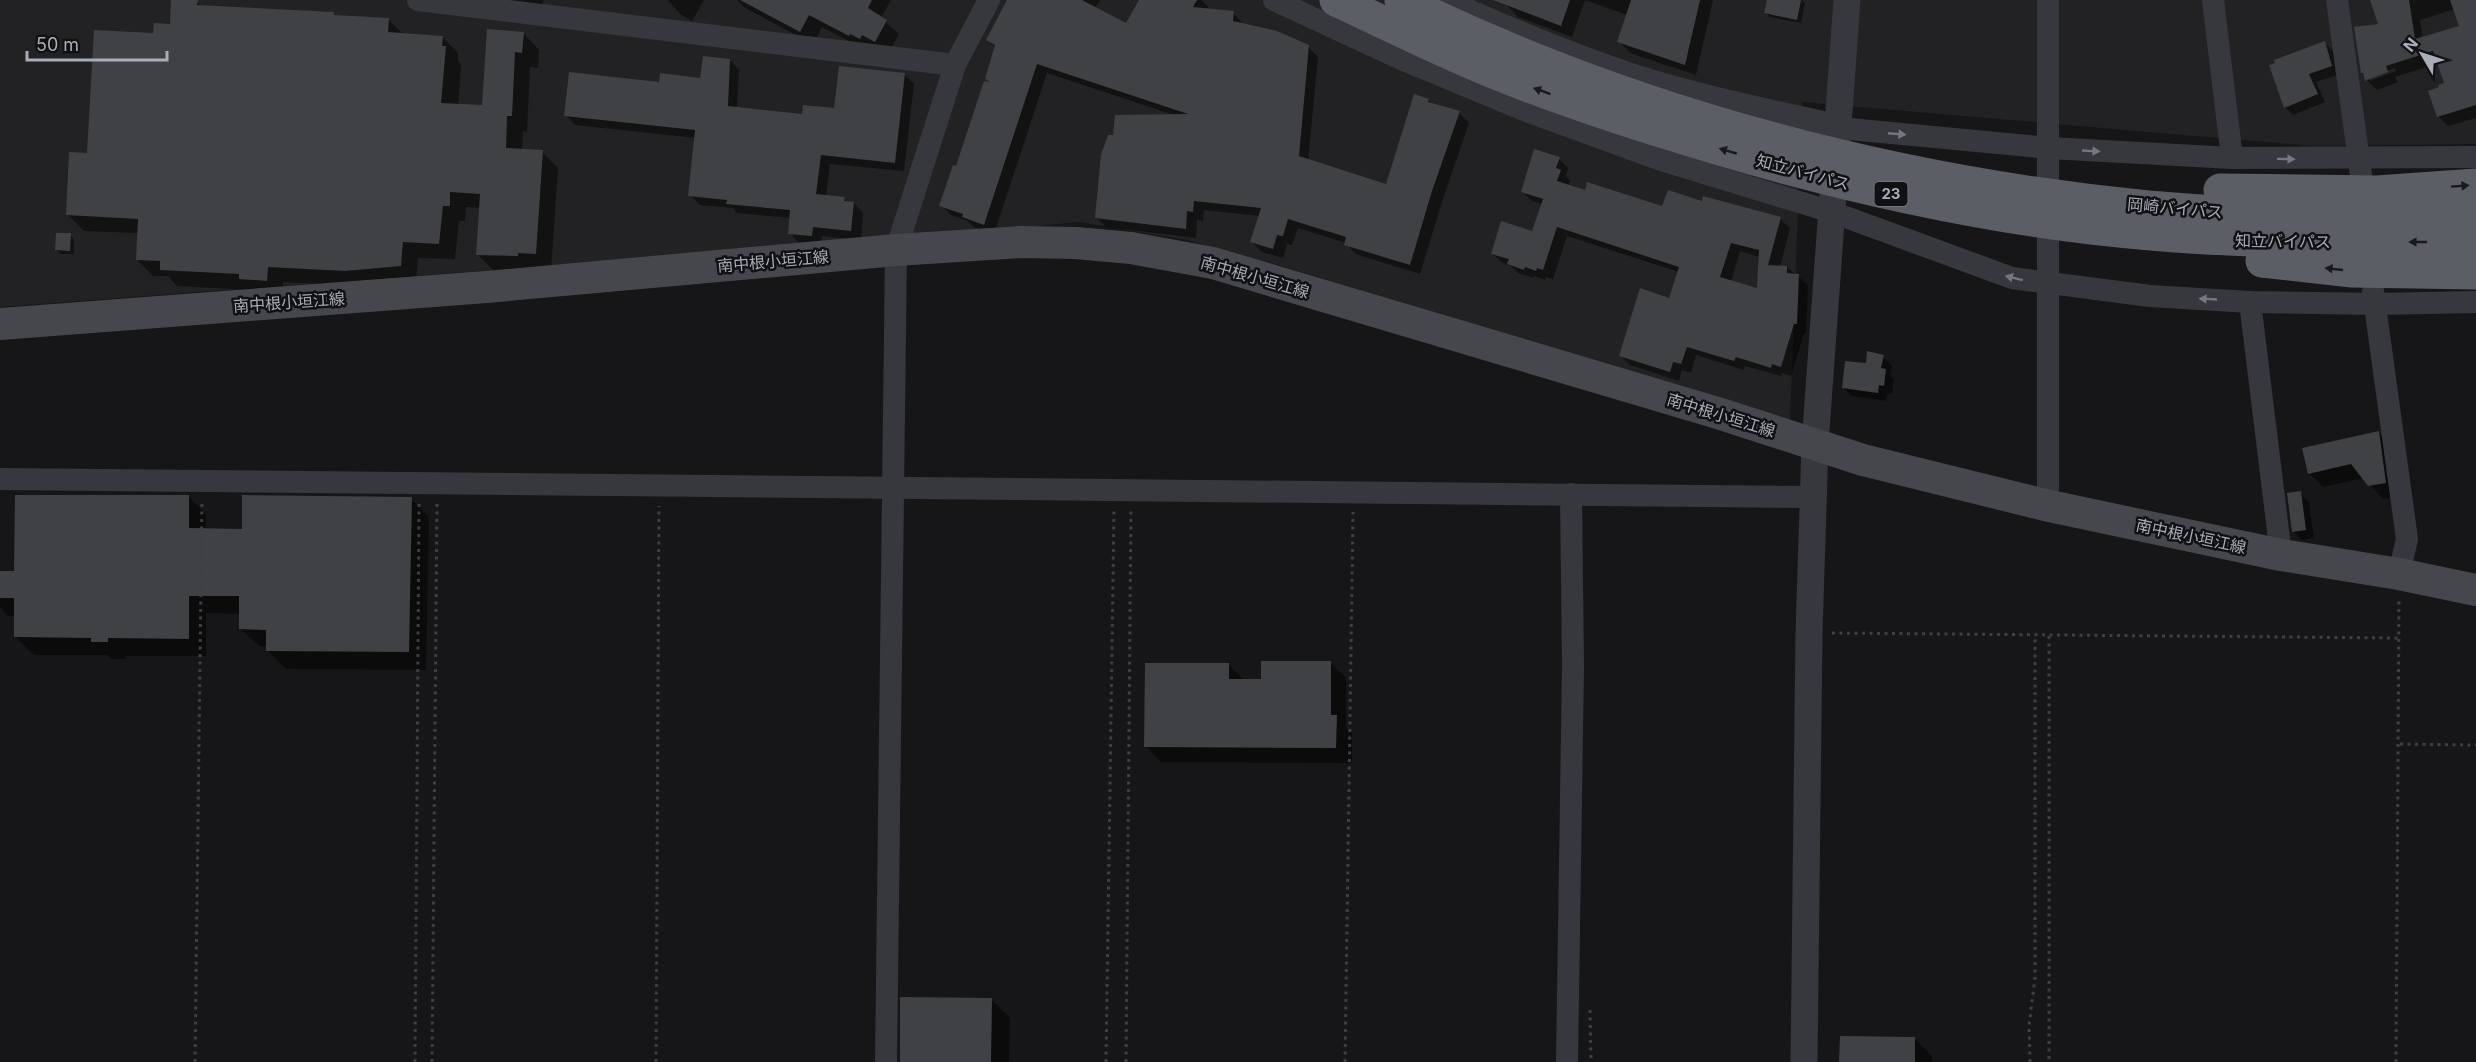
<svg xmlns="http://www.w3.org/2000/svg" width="2476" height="1062" font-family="Inter,'Noto Sans JP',sans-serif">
<rect width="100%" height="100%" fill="#161618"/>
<path fill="#222225" d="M0,0H2476V144L2311,146L1802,102L1790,421L1282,266L1187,240L1079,222L878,241L0,307Z"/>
<g fill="#0007" fill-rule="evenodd">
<path d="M488,0H544L537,14Z"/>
<path d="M668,0H704L692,21L680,14Z"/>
<path d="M737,0H891L881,18L899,34L888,54L862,48L822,27L813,44L745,8Z"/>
<path d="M1009,0H1100L1095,8L1127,25L1140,0H1202L1208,7L1207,10L1233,13L1243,24L1308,47L1318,57L1308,161L1387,186L1428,100L1433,105L1459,113L1469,123L1442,202L1420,274L1355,254L1346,243L1298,228L1292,245L1287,244L1283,258L1262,252L1252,242L1260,216L1204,210L1203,221L1197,220L1196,238L1106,227L1096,217L1174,115L1047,73L994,234L974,227L968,221L951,215L941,205L991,84L986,79L996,48L988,40Z"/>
<path d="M1509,0H1713L1696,75L1630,53L1619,41L1627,15L1585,0L1572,37L1518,17L1507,5Z"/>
<path d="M1768,0H1802L1805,3L1801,23L1770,17L1766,13Z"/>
<path d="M2371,0H2476V118L2448,126L2438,116L2445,84L2439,63L2395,77L2398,82L2377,90L2367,80L2362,73L2380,25ZM2455,9L2460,27L2423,38L2420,20ZM2395,68L2396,71L2370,81V77Z"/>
<path d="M197,2L202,7L334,13L337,17L388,19L403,34L442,37L458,53V61L461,64L458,106L484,107L524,34L539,50L538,68L530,67L527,132L523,131L522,150L542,152L558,168L551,270L494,271L478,255L481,208L466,207L465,221H459L455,259L418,258L416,281L362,286L283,282V296L251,290L177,286L168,276H153L137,260L139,233L84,231L68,215L89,155L155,34L171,26Z"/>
<path d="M2325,43L2333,51L2340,74L2316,82L2325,102L2293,115L2285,107L2271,66Z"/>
<path d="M730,60L739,70L737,109L804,115L835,110L904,74L914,84L904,171L830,164L826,197L844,199L848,203H854L863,213L861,240L822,236L821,245L799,243L790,233L791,218L737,213L733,208L700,205L690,195L696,138L575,125L566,115L660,83L702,80Z"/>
<path d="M1559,159L1568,168L1566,176L1570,181L1568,187L1663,208L1703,203L1780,219L1790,228L1780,267H1787L1808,285L1806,333H1804L1791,376L1782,373L1781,376L1745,366L1744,370L1696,355L1691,373L1682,370L1679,381L1630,365L1621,356L1670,300L1679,272L1567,236L1553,279L1546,277L1545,280L1534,276V278L1518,273L1511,266L1502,263L1492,253L1532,233L1542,204L1532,201L1522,191ZM1740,251L1760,257L1758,290L1731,282Z"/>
<path d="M70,235L74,239V254H61L57,250Z"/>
<path d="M1883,357L1892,366L1890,375L1894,379L1892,394H1887L1886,401L1852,396L1843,387L1867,365Z"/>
<path d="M2378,433L2392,446L2399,497L2383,499L2364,478L2323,487L2309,473Z"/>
<path d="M2300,493L2309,502L2314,538L2302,540L2293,531Z"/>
<path d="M188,496L206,514V530H243L411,499L429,517L426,670L286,669L268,651V647L259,646L240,628V614L206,613V656H125V659H111L107,655H34L16,637V616H8L0,607V572H16Z"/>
<path d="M1330,663L1346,678V727L1352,733V763L1161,762L1146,746L1228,664L1245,681H1263Z"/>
<path d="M992,1000L1010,1018L1009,1062H901Z"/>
<path d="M1915,1039L1932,1056V1062H1841Z"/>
</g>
<g fill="#404145" fill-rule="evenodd">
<path d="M171,0H198L197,5L334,12V15L389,18L388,32L443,36L442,46H446L441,103L482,105L487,29L524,32L522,53L515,52L512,116H507L506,148L543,150L536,254L518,253V256L476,255L480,194L450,192V206H443L439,244L403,242L401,266L345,271L268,267L267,281L239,279V274L160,270V261L136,260L138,219L66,215L69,152L87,153L94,30L153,33L154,23L170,24Z"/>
<path d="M740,0H872L868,8L887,20L875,42L862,35L860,39L850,34L849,36L809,15L800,32Z"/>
<path d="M1007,0H1082L1126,23L1139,0H1197L1193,7L1234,11L1233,21L1277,31L1309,45L1299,156L1386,184L1414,94L1429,99L1428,102L1460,111L1432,191L1410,265L1344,245L1346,237L1288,219L1283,236L1277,235L1273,249L1250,242L1261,208L1194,201L1193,212L1187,211L1186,229L1095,218L1101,155L1108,135H1113L1115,115L1188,114L1037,64L984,225L962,217L963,214L939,206L953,165L956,166L984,81L990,82L985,79L995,45L986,40Z"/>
<path d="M1493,0H1570L1561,26Z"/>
<path d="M1631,0H1700L1685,65L1617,42Z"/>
<path d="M1767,0H1801L1797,20L1764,13Z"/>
<path d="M2370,0H2409L2415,39L2459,26L2450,0H2476V105L2437,117L2428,91L2439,87L2438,85L2444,83L2433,51L2386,66L2388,72L2365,81L2363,73H2361L2354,27L2378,24Z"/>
<path d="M2325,41L2332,66L2309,74L2318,94L2284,108L2269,65L2275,63L2274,60Z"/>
<path d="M703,56L730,59L728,106L802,114L803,105L834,108L839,66L905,73L895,163L821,155L816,194L845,197L844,201L854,202L851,231L813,227L812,236L788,234L790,210L726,204L727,200L688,196L695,130L564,116L569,72L659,82L660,73L700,78Z"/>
<path d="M1534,149L1560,157L1556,168L1561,170L1557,181L1585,190L1587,182L1662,206L1668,190L1702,201L1703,196L1781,217L1768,265L1787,266V273L1799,274L1797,324H1794L1781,367L1772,364L1771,368L1736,357L1734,361L1687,347L1681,364L1673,362L1670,372L1619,356L1640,288L1669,298L1679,267L1557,227L1543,270L1537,268L1536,271L1525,267L1524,270L1507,264L1509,259L1491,254L1501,221L1532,231L1543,199L1521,192ZM1731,243L1759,250L1757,288L1720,277Z"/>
<path d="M56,233H71L70,251L55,250Z"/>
<path d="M1867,351L1884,355L1881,368L1886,369L1884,386L1879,385L1878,393L1842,388L1845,361L1866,363Z"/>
<path d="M2379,431L2386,483L2368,486L2351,464L2308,474L2302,448Z"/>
<path d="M2301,491L2306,530L2292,532L2287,493Z"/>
<path d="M15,495H189V528L242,529V495L412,497L409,652L266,651V630L239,629V596H189V639L108,638V642H91V638L14,637V598H0V571H14Z"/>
<path d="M1261,661H1331V715H1337L1336,748L1144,747L1145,663H1229V679H1261Z"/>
<path d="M900,997L992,998L991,1062H900Z"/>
<path d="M1840,1036L1915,1037V1062H1839Z"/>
</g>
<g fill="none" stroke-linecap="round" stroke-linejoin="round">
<g stroke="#3d3f44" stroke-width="3" stroke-dasharray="3 4.5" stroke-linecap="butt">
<path d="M1832,633L2400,638"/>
<path d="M2049,636V1062"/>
<path d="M2400,744L2476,745"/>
<path d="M1590,1010L1591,1062"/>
<path d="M195,1062L202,500"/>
<path d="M415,1062L419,503"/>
<path d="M432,1062L437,503"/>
<path d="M656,1062L659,506"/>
<path d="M1106,1062L1114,509"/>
<path d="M1126,1062L1131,509"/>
<path d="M1345,1062L1353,512"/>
<path d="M2030,1062L2029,1026L2035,978V636"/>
<path d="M2396,1062L2399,600"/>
</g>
<g stroke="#37383d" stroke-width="22">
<path d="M418,0L955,65"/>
<path d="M1274,0L1399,58L1529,112L1658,159L1832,212L2012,278L2150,296L2250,302L2375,304L2476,302"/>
<path d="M2213,0L2232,158"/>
<path d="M2337,0L2361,175"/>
<path d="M1839,128L2049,148L2232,158L2476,157"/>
<path d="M2373,291L2407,539L2399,574"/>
<path d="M2250,302L2281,555"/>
<path d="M0,479L1813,497"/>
<path d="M2045,505L2048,488V0"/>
<path d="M886,1062L896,250L955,65L989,0"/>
<path d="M1567,1062L1573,666L1571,494"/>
</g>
<g stroke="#37383d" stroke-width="27">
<path d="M1440,0C1504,29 1569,56 1635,78C1702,99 1771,113 1839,128"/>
<path d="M1804,1062L1809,633L1815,444L1847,0"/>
</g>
<path stroke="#45474d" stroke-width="32" d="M0,324L486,287L896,250L1021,242L1076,243L1131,248L1213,263L1721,414L1863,460L2045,505L2281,555L2399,574L2476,590"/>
<g stroke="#5b5e65" stroke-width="33">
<path d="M1336,0C1392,26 1447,54 1503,76C1573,104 1645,127 1716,148C1858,190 2003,222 2151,234C2259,243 2367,244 2476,241"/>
<path d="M1401,0C1632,113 1891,182 2148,207C2257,217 2367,216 2476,212"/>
<path d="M2220,190L2377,192L2476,185"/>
<path d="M2262,261L2352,271L2476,273"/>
</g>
</g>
<defs><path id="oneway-solid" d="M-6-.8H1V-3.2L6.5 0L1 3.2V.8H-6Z" transform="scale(1.5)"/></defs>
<g fill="#18191b">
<use href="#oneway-solid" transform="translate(1542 91) rotate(-160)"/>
<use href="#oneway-solid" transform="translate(1728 151) rotate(-164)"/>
<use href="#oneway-solid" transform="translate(2460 186) rotate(-4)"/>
<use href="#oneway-solid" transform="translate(2418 242) rotate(180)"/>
<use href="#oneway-solid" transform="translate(2334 269) rotate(-174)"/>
</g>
<g fill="#757881">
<use href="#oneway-solid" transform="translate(1897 134) rotate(5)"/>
<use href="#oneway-solid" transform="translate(2091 151) rotate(3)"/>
<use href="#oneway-solid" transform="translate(2286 159) rotate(1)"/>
<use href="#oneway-solid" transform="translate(2014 278) rotate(-166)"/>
<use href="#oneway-solid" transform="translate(2208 299) rotate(-177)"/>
</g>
<g text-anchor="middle" stroke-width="5" stroke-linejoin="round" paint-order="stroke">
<rect fill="#111113" stroke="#7b7e86" stroke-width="1.5" x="1874.5" y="182" width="33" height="24" rx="4.5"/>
<g font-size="15" font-weight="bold" fill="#a8adb8">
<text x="1891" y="199">23</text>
</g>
<g font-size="16" fill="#a8adb8" stroke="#111113">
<text transform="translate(1803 172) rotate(15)" y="6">知立バイパス</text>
<text transform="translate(2175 208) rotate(5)" y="6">岡崎バイパス</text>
<text transform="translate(2283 241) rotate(1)" y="6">知立バイパス</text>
<text transform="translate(773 261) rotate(-5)" y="6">南中根小垣江線</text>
<text transform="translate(1255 277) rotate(16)" y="6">南中根小垣江線</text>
<text transform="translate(289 302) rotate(-4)" y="6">南中根小垣江線</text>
<text transform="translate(1721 415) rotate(17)" y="6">南中根小垣江線</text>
<text transform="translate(2191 536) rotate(12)" y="6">南中根小垣江線</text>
</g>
</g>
<g transform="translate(2422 54) rotate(309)" stroke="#111113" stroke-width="4.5" paint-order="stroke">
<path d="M0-4.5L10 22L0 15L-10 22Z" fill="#a8adb8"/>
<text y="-9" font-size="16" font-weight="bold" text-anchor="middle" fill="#a8adb8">N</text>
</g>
<path d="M27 51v9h140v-9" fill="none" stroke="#a8adb8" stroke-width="3"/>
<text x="36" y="51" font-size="18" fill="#a8adb8" stroke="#111113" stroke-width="4.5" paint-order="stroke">50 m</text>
</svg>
